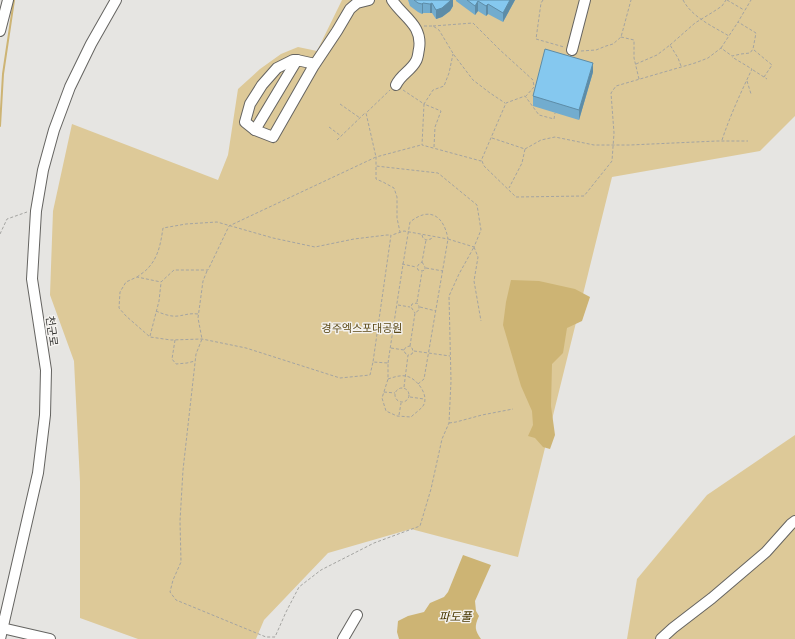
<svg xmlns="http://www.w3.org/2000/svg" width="795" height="639" font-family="Arial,'Noto Sans KR',sans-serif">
<rect width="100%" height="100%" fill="#e6e5e2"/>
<g fill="#ddc998">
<path d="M342,0H795V116L760,151L612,177L518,557L411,529L328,553L264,620L256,639H138L80,618V482L74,361L50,295L53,211L72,124L218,180L228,155L238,89L260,69L281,54L298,47L317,51Z"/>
<path d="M795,435V639H627L637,579L707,495Z"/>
</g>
<g fill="#cdb474">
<path d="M511,280L539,281L575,289L590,297L582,321L567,328L563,353L552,364L551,406L555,435L550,449L543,447L535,438L528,436L533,425L532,411L521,386L503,325L506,302Z"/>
<path d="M463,555L491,565L475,601L476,611L479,616C474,627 475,630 481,639H399L397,632L398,621L408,616L424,612L430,603L444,597L448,592Z"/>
</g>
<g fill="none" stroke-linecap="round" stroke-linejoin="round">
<path stroke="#cdb474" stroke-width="2" d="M0,126L3,74L14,0"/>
<defs>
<g id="minor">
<path d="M392,0C403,17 423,25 419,49C418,54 418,58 416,61C411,71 401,74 396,85"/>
<path d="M0,31L8,0"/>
<path d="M572,50L585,0"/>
<path d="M315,64L297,60L255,130L273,137L313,67L337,31L350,9L357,3L369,0"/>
<path d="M255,130L245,122L250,104L262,85L277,68L293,60H297"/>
<path d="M2,628L50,639"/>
<path d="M0,639L38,473L45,415L46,370L32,279L36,211L43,170L54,130L70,87L91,44L116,0"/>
<path d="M343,639L357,615"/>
<path d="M661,639L673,628L712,598L766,552L791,524L795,521"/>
</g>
</defs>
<use href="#minor" stroke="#656461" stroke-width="12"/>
<g stroke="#a4a4a1" stroke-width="1" stroke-dasharray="3 2" stroke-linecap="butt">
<path d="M543,0L541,3L536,39L564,47"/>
<path d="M683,0C692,17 712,26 729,36"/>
<path d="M727,0L744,10"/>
<path d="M424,26H433L439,30L454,55L473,80L490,93L505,103"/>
<path d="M433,26L473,23L500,50L533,80L534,87L526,96"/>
<path d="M621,37L634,40V58L639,79"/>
<path d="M670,45L695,23L713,12L722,6L726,0"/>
<path d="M721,48L738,22"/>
<path d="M754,50L772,65L764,77"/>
<path d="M581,51L596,50L606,46L613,44L621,37L631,0"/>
<path d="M636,64L657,55L670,45L678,58L681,66"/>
<path d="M753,70L767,79"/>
<path d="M747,81L751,94"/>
<path d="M403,90L424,104L422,145L481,161L506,103L525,96L539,115L554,119L555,113"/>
<path d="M340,104L360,118"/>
<path d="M329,127L341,136"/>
<path d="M492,138L525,149L522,163L509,188"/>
<path d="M337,140L365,113"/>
<path d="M722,140C730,116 741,92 752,69L732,57"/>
<path d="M434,147L435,127L441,111L424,104L433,90L444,86L449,73L453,54"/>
<path d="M525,149L541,140L555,137L594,145H630L717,141H748"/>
<path d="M482,161L484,166L516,197L584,196L612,161L614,133L611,93L616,86L695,63L708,58L721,48L732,56L741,54L750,53L753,49L756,33L738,22L751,0"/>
<path d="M376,167V179L383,182L394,188L397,197V218L400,232"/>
<path d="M0,234L7,219L27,212"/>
<path d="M422,235L423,238L426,240L431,239L432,236"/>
<path d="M474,247L478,257L474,281L481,321"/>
<path d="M422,262L425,267V270L422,271L418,270L417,267L419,264L422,262L426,240"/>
<path d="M402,264L416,267"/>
<path d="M426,268L443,271"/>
<path d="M207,271L203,281L198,318L202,339L196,354L183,470L180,521L181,562L173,580L170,592L176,600L266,637H275L286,612L299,587L321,570L374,543L420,526L431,489L442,439L449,423L451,381L449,296L459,274L474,247"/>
<path d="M137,277C141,274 146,271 149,267C159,256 161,241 163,228L186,224L217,222L273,238L315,247L354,239L387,235H391L373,362"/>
<path d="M417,302L422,272"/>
<path d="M398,305L410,307"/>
<path d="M420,307L436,311"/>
<path d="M156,311C163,314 171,317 178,316C186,315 189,313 198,314"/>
<path d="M150,336L159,301L161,283"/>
<path d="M175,340L172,359L176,364L187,363L195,361"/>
<path d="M410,346L415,313L419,310V306L417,303L412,304L411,307L415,313"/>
<path d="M391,348L404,350"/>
<path d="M414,351L450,356"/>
<path d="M388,363C395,316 402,269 410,222C430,206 444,216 448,239L404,231L392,235"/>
<path d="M388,379C394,377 400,375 406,376C417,378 430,396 423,406C420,410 415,413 411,417L397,416L386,411L382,398L388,379V363L373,362L370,375L340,378L246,348L202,339L171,340L150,337L126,316L119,308L120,292L126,282L137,277L161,282L174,270H208L229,226L376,157L366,113L390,90"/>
<path d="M418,384L424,379L448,239L474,247L481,230L477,205L438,173L376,166V157L421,145"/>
<path d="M404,387L408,355L412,354L413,351L412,348L410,346L406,347L404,350L405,353L408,355"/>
<circle cx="402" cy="395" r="7"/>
<path d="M384,392L395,393"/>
<path d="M410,397L424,399"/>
<path d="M399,415L401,403"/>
<path d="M449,423L456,422L482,415L513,409"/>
</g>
<use href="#minor" stroke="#fff" stroke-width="10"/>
</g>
<g fill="#72acce">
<path d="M408,0H453V6L450,11L442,17L436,19L432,13H423L422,14L418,12L410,6Z"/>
<path d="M456,0H515L503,22L488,14L486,16L478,11L475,15L456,1Z"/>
<path d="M593,72L579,120L533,106V96Z"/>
</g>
<g fill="#5d8ca7">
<path d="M451,0H453V6L450,11L442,17L436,19V10Z"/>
<path d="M510,0H515L503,22V13Z"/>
<path d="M478,1V11L475,15V6Z"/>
<path d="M423,3V13L422,14V4Z"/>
<path d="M432,3V13H430V4Z"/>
<path d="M488,4V14L486,16V6Z"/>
<path d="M593,63V72L579,120V110Z"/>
</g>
<g fill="#85c8ef" stroke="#5d8ca7">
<path d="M414,0H451L450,1L442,8L436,10L432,3L430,4L423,3L422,4L418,3Z"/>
<path d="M467,0H510L503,13L488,4L486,6L478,1L475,6Z"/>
<path d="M545,49L593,63L579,110L533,96Z"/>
</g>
<g text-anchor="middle" stroke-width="3" stroke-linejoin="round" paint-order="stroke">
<g font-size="11" fill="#5c4a18" stroke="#f4f2ef">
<text x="362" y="332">경주엑스포대공원</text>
</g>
<g font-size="11" fill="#343432" stroke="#f4f2ef">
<text transform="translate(52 331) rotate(82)" y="4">천군로</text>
</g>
<g font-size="12" font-style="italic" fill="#4a3903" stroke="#f4f2ef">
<text x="455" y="621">파도풀</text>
</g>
</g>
</svg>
